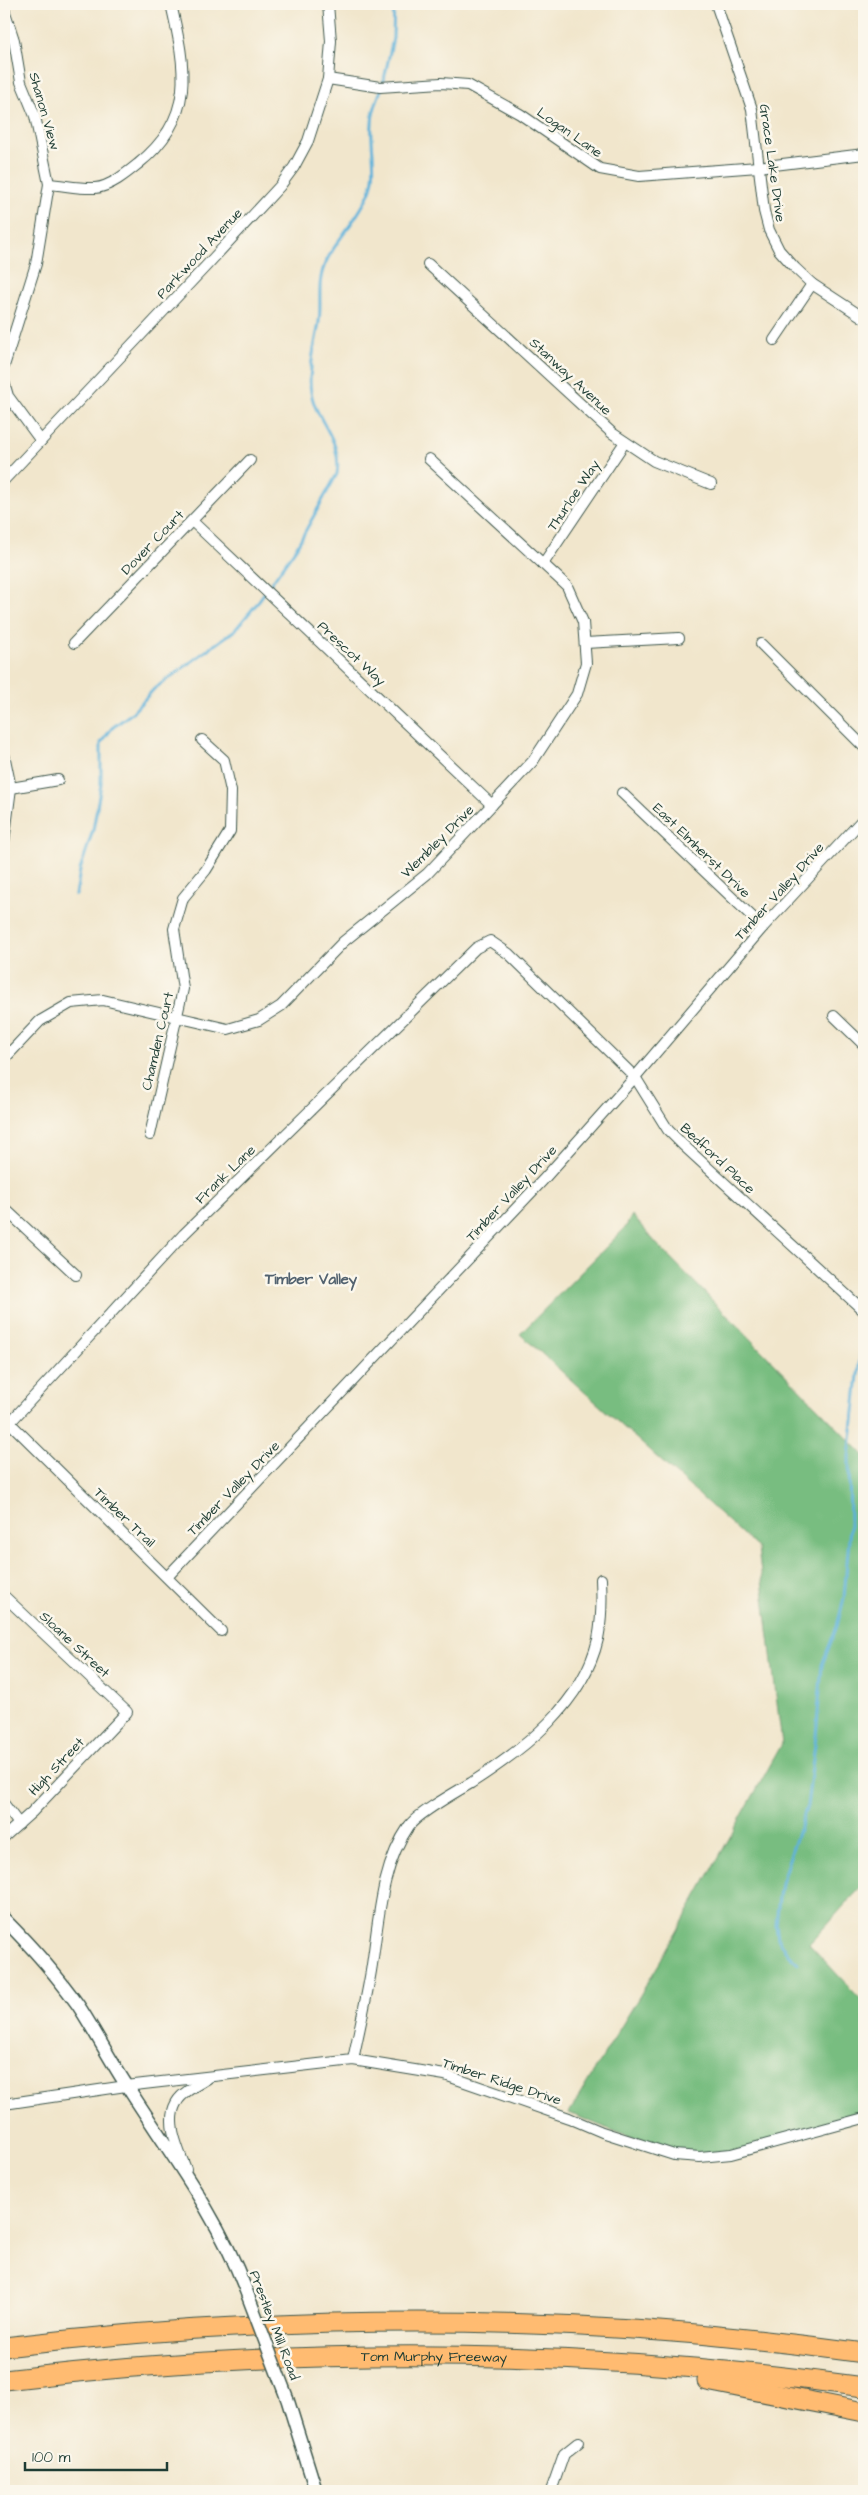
<svg xmlns="http://www.w3.org/2000/svg" width="868" height="2495" font-family="'Architects Daughter',sans-serif">
<rect width="100%" height="100%" fill="#fbf7ec"/>
<filter id="ink" filterUnits="userSpaceOnUse"><feTurbulence type="fractalNoise" baseFrequency=".02" numOctaves="2"/><feDisplacementMap in="SourceGraphic" scale="10" xChannelSelector="R" yChannelSelector="G"/><feConvolveMatrix kernelMatrix="1 2 1 2 8 2 1 2 1" color-interpolation-filters="sRGB"/></filter>
<filter id="wash" filterUnits="userSpaceOnUse"><feTurbulence type="fractalNoise" baseFrequency=".0096" numOctaves="4" result="noise"/><feDisplacementMap in="SourceGraphic" scale="20" xChannelSelector="R" yChannelSelector="G"/><feGaussianBlur stdDeviation="1.12" result="paint"/><feColorMatrix in="noise" values="0 0 0 0 0 0 0 0 0 0 0 0 0 0 0 0 0 1.4 0 .05"/><feComposite in="paint" operator="in"/></filter>
<g filter="url(#wash)">
<rect width="100%" height="100%" fill="#f1e6cc"/>
<path fill="#78bd80" stroke="#4c7d5a" d="M632,1215L656,1243L864,1455V1884L809,1944L864,2003V2118L731,2154L674,2155L569,2113L660,1962L782,1744L758,1548L520,1334L625,1228Z"/>
<g fill="none" stroke-linecap="round" stroke-linejoin="round">
<g stroke="#5fb2da" stroke-width="3">
<path d="M383,84L393,38L394,4"/>
<path d="M76,895L80,870L93,830L101,784V743L112,728L132,713L154,689L235,630L255,606L296,548L337,474C343,434 311,421 310,382C310,361 316,342 319,322C322,301 316,282 326,262C338,237 360,217 370,191C378,170 370,145 372,123C372,112 377,100 381,90"/>
<path d="M798,1963L785,1951L778,1939L776,1925L779,1897L781,1883L807,1806L816,1736L822,1665L837,1626L844,1598L850,1527L849,1457L864,1321"/>
</g>
</g>
</g>
<g filter="url(#ink)">
<g fill="none" stroke-linecap="round" stroke-linejoin="round">
<defs>
<g id="minor">
<path d="M716,4L752,109L764,211L769,230L779,250L795,268L812,284L864,318"/>
<path d="M4,9L14,40L21,82L35,116L49,184L36,264L4,366"/>
<path d="M328,79L380,87L441,83L468,85L520,114L600,169L639,176L758,167L864,154"/>
<path d="M49,184C64,185 80,189 95,188C110,187 127,173 138,164C196,118 186,69 171,4"/>
<path d="M428,264L612,433L654,461L711,484"/>
<path d="M774,340L812,284"/>
<path d="M4,382L8,396L41,441"/>
<path d="M4,480L207,265L280,186L294,167L308,141L328,79L331,41L328,4"/>
<path d="M192,521L492,805"/>
<path d="M543,564L625,442"/>
<path d="M74,643L250,460"/>
<path d="M585,643L679,638"/>
<path d="M761,644L864,747"/>
<path d="M4,754L11,788L4,842"/>
<path d="M11,788L58,780"/>
<path d="M622,793L763,927"/>
<path d="M834,1016L864,1045"/>
<path d="M4,1059L40,1021L71,1003L103,1000L228,1029L259,1020L281,1006L343,942L427,874L533,761L577,694L586,663L583,622L567,586L429,459"/>
<path d="M150,1135L183,989L174,929L183,898L206,870L230,831L231,791L224,760L202,740"/>
<path d="M4,1208L76,1275"/>
<path d="M10,1423L221,1631"/>
<path d="M4,1429L184,1234L476,948L490,941L509,954L635,1077L668,1130L683,1145L864,1311"/>
<path d="M167,1577L543,1180L635,1077L763,927L864,818"/>
<path d="M4,1596L127,1712L32,1812L4,1837"/>
<path d="M4,1804L19,1824"/>
<path d="M353,2060C359,2030 366,2001 371,1971C379,1922 380,1868 409,1826C418,1813 456,1792 471,1783C524,1749 583,1704 598,1639C602,1619 602,1599 601,1579"/>
<path d="M4,2104L126,2086L353,2060L445,2075L569,2118L602,2132L674,2155L700,2157L731,2154L864,2118"/>
<path d="M186,2169C177,2146 160,2112 185,2093C192,2087 201,2083 208,2078"/>
<path d="M551,2491L564,2454L579,2442"/>
</g>
<g id="tertiary">
<path d="M4,1919C30,1945 56,1974 78,2005C95,2031 110,2060 127,2086C169,2152 217,2214 245,2288"/>
<path d="M287,2398L316,2491"/>
</g>
<g id="motorway">
<path d="M4,2347C288,2313 580,2313 864,2353"/>
<path id="s1" d="M4,2380C291,2346 577,2347 864,2387"/>
<path d="M707,2381L864,2412"/>
</g>
</defs>
<use href="#minor" stroke="#3e564b" stroke-width="12"/>
<use href="#tertiary" stroke="#3e564b" stroke-width="15"/>
<use href="#motorway" stroke="#3e564b" stroke-width="21"/>
<use href="#minor" stroke="#fff" stroke-width="10"/>
<use href="#tertiary" stroke="#fff" stroke-width="12"/>
<use href="#motorway" stroke="#ffbb71" stroke-width="19"/>
<defs>
<path id="tertiary-bridge" d="M245,2288L287,2398"/>
</defs>
<use href="#tertiary-bridge" stroke="#3e564b" stroke-width="15" stroke-linecap="butt"/>
<use href="#tertiary-bridge" stroke="#fff" stroke-width="12"/>
</g>
</g>
<g text-anchor="middle" stroke-width="5" stroke-linejoin="round" paint-order="stroke">
<g font-size="14" fill="#1f3d34" stroke="#fbf7ec">
<text transform="translate(45 111) rotate(74)" y="5">Shanon View</text>
<text transform="translate(570 132) rotate(35)" y="5">Logan Lane</text>
<text transform="translate(773 163) rotate(82)" y="5">Grace Lake Drive</text>
<text transform="translate(199 253) rotate(-47)" y="5">Parkwood Avenue</text>
<text transform="translate(571 376) rotate(43)" y="5">Stanway Avenue</text>
<text transform="translate(573 495) rotate(-56)" y="5">Thurloe Way</text>
<text transform="translate(152 542) rotate(-46)" y="5">Dover Court</text>
<text transform="translate(352 653) rotate(43)" y="5">Prescot Way</text>
<text transform="translate(437 841) rotate(-45)" y="5">Wembley Drive</text>
<text transform="translate(702 850) rotate(44)" y="5">East Elmherst Drive</text>
<text transform="translate(779 891) rotate(-48)" y="5">Timber Valley Drive</text>
<text transform="translate(157 1041) rotate(-77)" y="5">Chamden Court</text>
<text transform="translate(718 1158) rotate(43)" y="5">Bedford Place</text>
<text transform="translate(225 1174) rotate(-44)" y="5">Frank Lane</text>
<text transform="translate(511 1193) rotate(-47)" y="5">Timber Valley Drive</text>
<text transform="translate(233 1488) rotate(-46)" y="5">Timber Valley Drive</text>
<text transform="translate(125 1517) rotate(44)" y="5">Timber Trail</text>
<text transform="translate(75 1644) rotate(43)" y="5">Sloane Street</text>
<text transform="translate(56 1766) rotate(-47)" y="5">High Street</text>
<text transform="translate(502 2081) rotate(18)" y="5">Timber Ridge Drive</text>
<text transform="translate(275 2325) rotate(69)" y="5">Prestley Mill Road</text>
<text dy="5" stroke="none"><textPath href="#s1" startOffset="431">Tom Murphy Freeway</textPath></text>
</g>
<g font-size="15" font-weight="bold" fill="#536370" stroke="#fbf7ec">
<text x="311" y="1284">Timber Valley</text>
</g>
</g>
<rect width="868" height="2495" fill="none" stroke="#fbf7ec" stroke-width="20"/>
<path d="M25 2462v8h142v-8" fill="none" stroke="#1f3d34" stroke-width="2.5"/>
<text x="32" y="2462" font-size="15" fill="#1f3d34" stroke="#fbf7ec" stroke-width="4" paint-order="stroke">100 m</text>
</svg>
